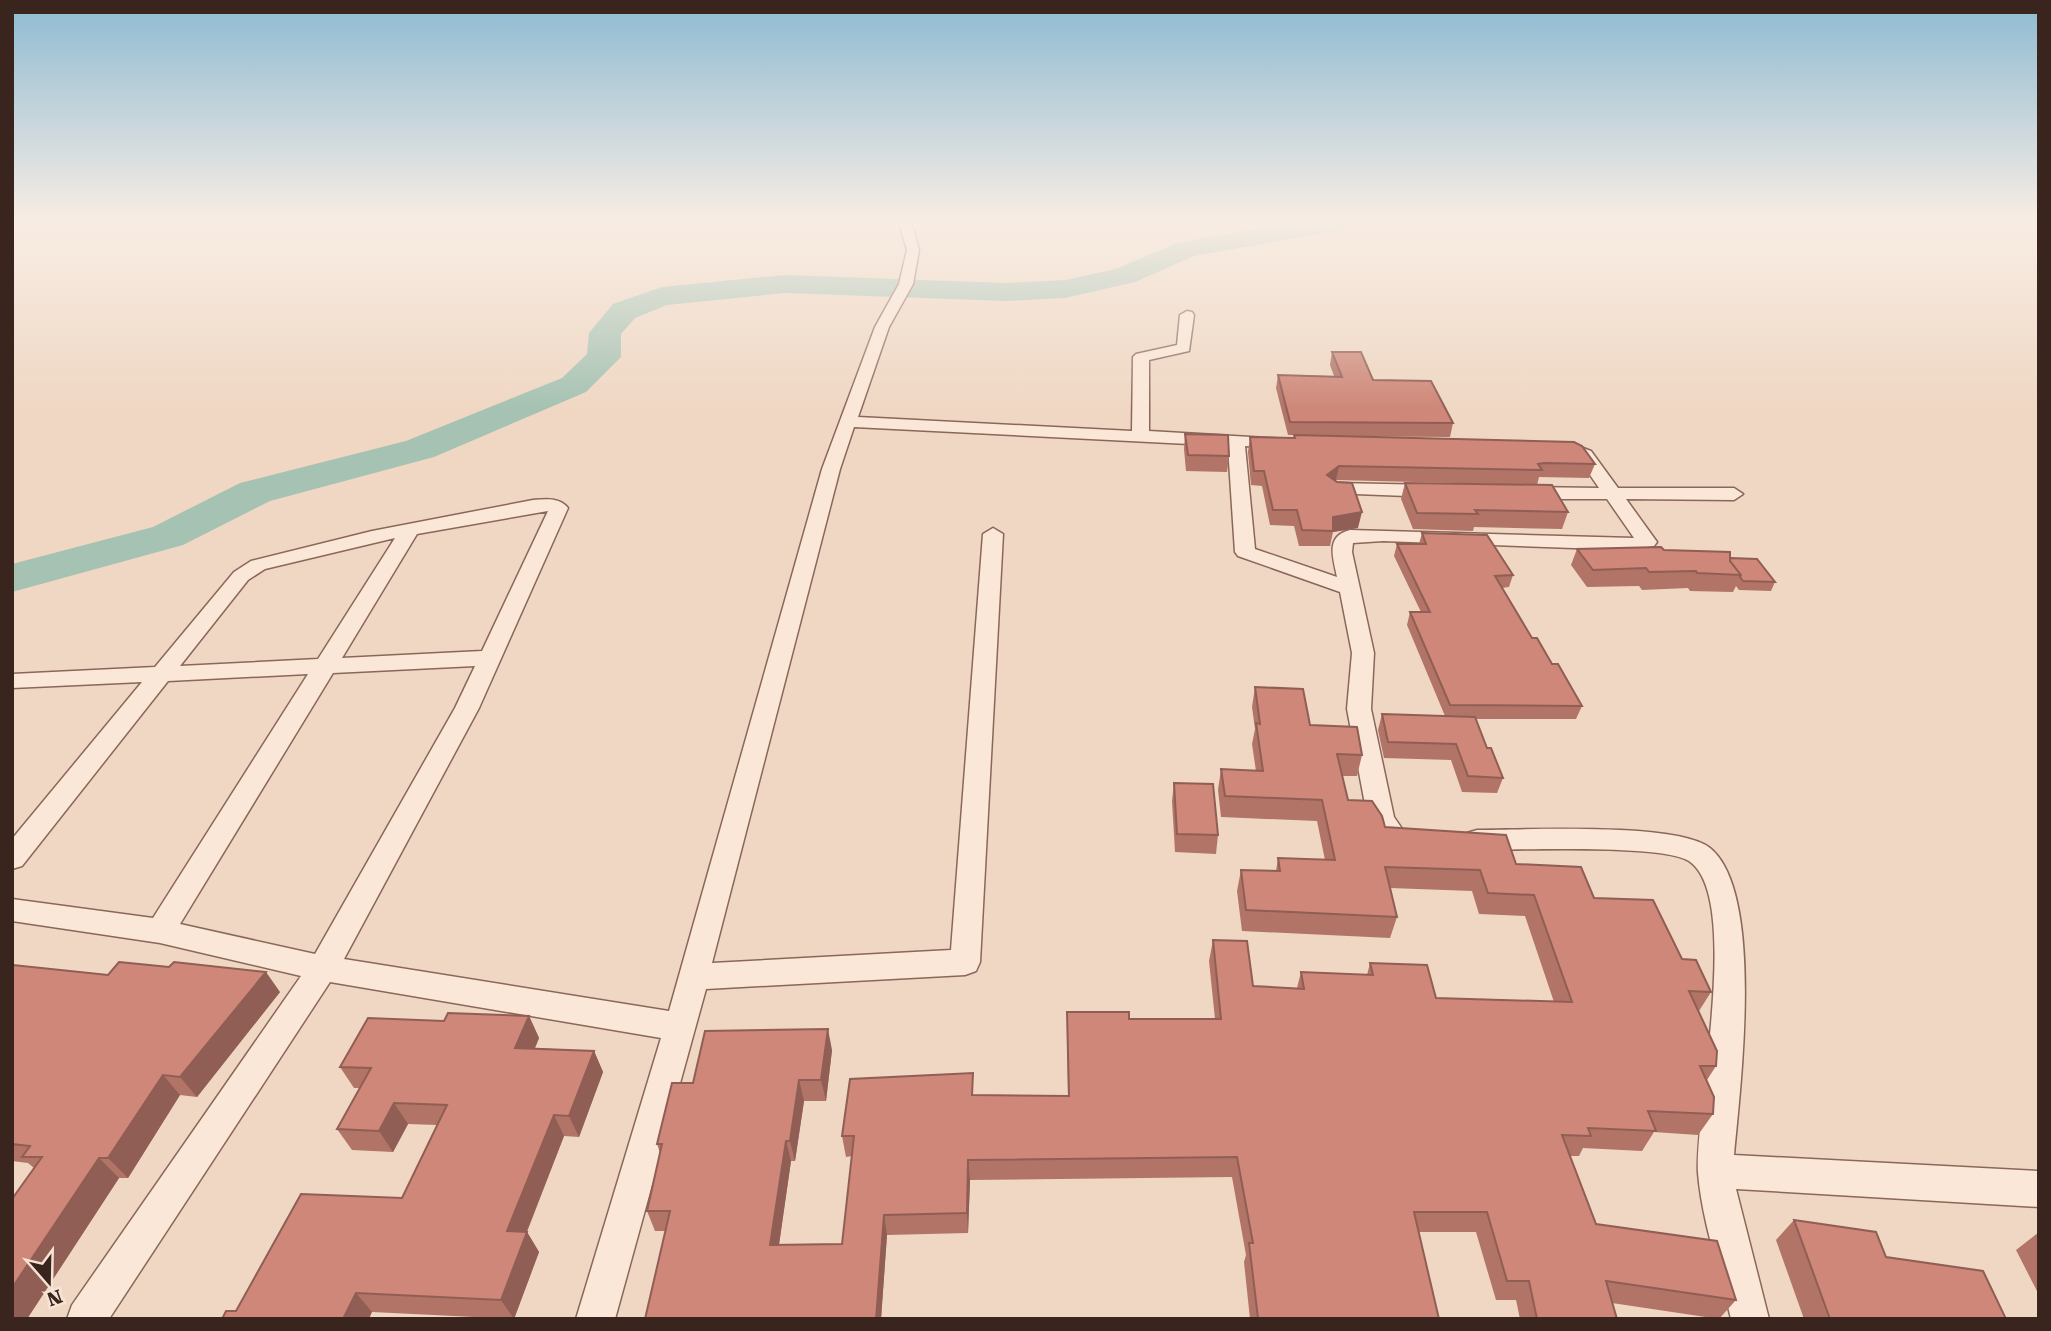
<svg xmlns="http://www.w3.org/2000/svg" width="2051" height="1331" font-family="'Roboto Serif',serif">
<rect width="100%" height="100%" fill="#efd7c3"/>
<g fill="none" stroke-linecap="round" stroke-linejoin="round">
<path fill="#a5c2b2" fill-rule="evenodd" d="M1294,222H1354L1350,228L1341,230L1194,256L1135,282L1065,298L1006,301L785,293L667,305L635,318L621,334V357L586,392L434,457L270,501L183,545L12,592V564L153,527L240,483L406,441L562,378L587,354L589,333L613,304L662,287L785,275L1006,283L1065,280L1116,269L1177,243Z"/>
<defs>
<g id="minor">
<path d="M899,222H911L919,250L913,284L889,327L858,417L1132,431L1133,357L1136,354L1177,345L1180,315L1187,311L1192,312L1194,315L1189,351L1149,360V431L1287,439L1290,443L1281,448L1245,446L1255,549L1337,577C1333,557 1325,536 1350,530L1634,538L1607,499H1527L1518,493L1527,487L1599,488L1579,459L1561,448L1570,443L1591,451L1618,488H1734L1743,494L1734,500L1626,499L1657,542L1654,546L1630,550L1383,541L1353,543L1352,552L1374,653L1371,709L1394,817L1407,836L1404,843L1394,846L1384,843L1368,820L1347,709L1352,653L1340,592L1238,556L1235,552L1228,446L854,427L840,469L712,963L951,950L983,534L993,528L1003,534L980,962L976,971L965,975L706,989L615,1319H576L661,1038L330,982L109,1319H67L72,1305L301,976L160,943L12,921V899L153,918L308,674L168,681L22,866L12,869V839L142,682L12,688V674L155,667L234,572L251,561L372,531L533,500C545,499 560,497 568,508L479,708L344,959L669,1011L822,469L875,327L899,284L907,250ZM548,511L482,651L342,658L417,534ZM395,538L318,659L180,666L248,580L265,569ZM475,666L455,708L315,954L180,924L333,673Z"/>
<path d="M1336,483L1433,485L1442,491L1433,497L1329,493L1327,489L1329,485Z"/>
<path d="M1477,830C1522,830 1678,822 1710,848C1765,893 1740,1088 1734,1155L2039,1171V1207L1736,1189L1769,1319H1731C1720,1271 1702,1222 1698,1173C1694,1114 1743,897 1689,861C1662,844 1516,850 1477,850L1467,847L1463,840L1467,833Z"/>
</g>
</defs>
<use href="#minor" stroke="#8a6759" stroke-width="3"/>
<use href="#minor" fill="#fae7d7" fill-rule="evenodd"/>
</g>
<g fill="#b17467">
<path d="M1332,352L1373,380L1453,423L1450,437L1302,436L1595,464L1589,478L1539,477L1537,485L1336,480L1358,528L1333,532L1330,546H1299L1294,526L1270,525L1262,486L1251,485L1248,452L1250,437L1294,438V435H1288L1276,388L1278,375L1334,376L1330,365Z"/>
<path d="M1185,434L1229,456L1227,472L1186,471L1184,449Z"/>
<path d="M1405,483L1568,512L1562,529L1474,527L1473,531L1413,529L1401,499Z"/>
<path d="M1422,533L1513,575L1509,587L1502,588L1532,638L1582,706L1576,719H1476L1487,748L1503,778L1497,793L1462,792L1451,760L1384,758L1378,730L1382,714L1445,716L1407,625L1410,612H1421L1394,556L1397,544H1419Z"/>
<path d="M1577,549L1664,550L1730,558L1775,582L1771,591L1739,590L1736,586L1733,592L1690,591L1688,588L1642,590L1639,586L1587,587L1571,565Z"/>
<path d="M1255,687L1310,725L1362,755L1357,776H1342L1348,800L1385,827L1516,864L1594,898L1682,959L1711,992L1699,1011L1716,1066L1707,1080L1713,1114L1698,1135L1654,1132L1642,1151L1583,1148L1579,1156H1570L1596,1224L1736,1300L1719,1319L1612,1303L1617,1319H1520L1516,1300H1496L1476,1232H1419L1439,1319H1250L1244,1262L1246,1255L1232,1177L970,1180L968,1233L887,1235L881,1319L665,1231H655L647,1211L660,1153L657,1144L693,1083L832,1050L826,1101H804L795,1161H791L779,1245L842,1244L852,1156L846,1157L842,1136L974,1095L1068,1096L1067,1033V1012L1129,1019H1215L1209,961L1213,940L1253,986L1297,988L1301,972L1367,975L1370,963L1436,998L1554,1002L1525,916L1479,914L1472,891L1390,888L1397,917L1390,938L1242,931L1237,891L1241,870L1276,871L1278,858L1325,860L1317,821L1221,817L1218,790L1221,769L1256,771L1252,744L1255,729L1252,707Z"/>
<path d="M1174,783L1218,835L1216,854L1175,852L1172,801Z"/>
<path d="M12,966L280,992L197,1097L180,1095L128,1178H119L27,1319H12L34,1168L28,1163L12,1161Z"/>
<path d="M529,1016L539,1038L535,1048L594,1051L603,1072L579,1137L564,1136L527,1232L539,1252L514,1319L372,1312L236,1311L402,1198L437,1125L408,1124L393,1152L352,1150L337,1129L360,1088H354L340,1067L444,1021Z"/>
<path d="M1794,1220L1886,1257L2006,1319H1804L1776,1240Z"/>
<path d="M2039,1232V1295L2016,1250Z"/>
</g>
<g fill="#905e54">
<path d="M1339,466L1336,480L1325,490L1327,475Z"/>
<path d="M1362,512L1358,528L1333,532V517Z"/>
<path d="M266,972L280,992L197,1097L180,1077Z"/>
<path d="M529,1016L539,1038L526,1069L515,1048Z"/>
<path d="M828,1029L832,1050L826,1101L821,1080Z"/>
<path d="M594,1051L603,1072L579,1137L569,1116Z"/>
<path d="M163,1075L180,1095L128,1178L108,1158Z"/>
<path d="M799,1080L804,1101L795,1161L790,1141Z"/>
<path d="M394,1103L408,1124L393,1152L379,1131Z"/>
<path d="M554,1115L564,1136L519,1251L507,1231Z"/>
<path d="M786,1141L791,1161L776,1265L770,1245Z"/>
<path d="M99,1158L119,1178L27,1319H12V1288Z"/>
<path d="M968,1160L970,1180L968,1233L967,1213Z"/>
<path d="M884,1215L887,1235L881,1319H876Z"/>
<path d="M527,1232L539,1252L514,1319L501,1300Z"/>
<path d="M356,1293L372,1312L369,1319H343Z"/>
</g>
<g fill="#ce8778" stroke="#905e54" stroke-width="2">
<path d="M1332,352H1361L1373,380L1431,381L1453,423L1290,422L1278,375L1342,377Z"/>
<path d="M1185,434L1228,435L1229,456L1188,455Z"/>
<path d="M1294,435L1574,442L1582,446L1595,464L1544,463L1538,464L1542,470L1339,466L1327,475L1337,482L1352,483L1362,512L1333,517V531L1302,530L1297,510H1273L1264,471H1254L1250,437L1295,438Z"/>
<path d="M1405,483L1552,485L1568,512L1475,510L1478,514L1417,513Z"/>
<path d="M1422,533L1487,535L1513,575L1495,576L1532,638H1537L1552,664H1558L1582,706L1450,705L1410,612H1430L1397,544H1426Z"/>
<path d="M1661,547L1664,550L1730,552V561L1741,575L1697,573L1696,571L1649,572L1646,568L1593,570L1577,549Z"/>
<path d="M1730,558L1757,559L1775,582L1743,581L1740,577L1741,575L1730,561Z"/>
<path d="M1255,687L1303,689L1310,725L1357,727L1362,755L1337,754L1348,800L1372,801L1382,816L1385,827L1506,835L1516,864L1581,867L1594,898L1653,900L1682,959L1696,960L1711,992L1689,991L1717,1051L1716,1066H1700L1714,1097L1713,1114L1648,1111L1656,1131L1588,1128L1591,1136L1562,1135L1596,1224L1717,1241L1736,1300L1606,1281L1617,1319H1537L1529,1281H1507L1487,1212H1414L1439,1319L1258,1318L1249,1243H1253L1237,1157L968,1160L967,1213L884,1215L876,1319H645L670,1211H647L662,1144H657L672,1083H693L705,1031L828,1029L821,1080H799L790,1141H786L770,1245L842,1244L854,1136H842L850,1079L973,1073L972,1095L1069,1096L1067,1012H1129V1019H1221L1213,940L1247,941L1253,986L1304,989L1301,972L1373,975L1370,963L1427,965L1436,998L1572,1002L1534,895L1488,893L1480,870L1385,867L1397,917L1246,910L1241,870L1280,871L1278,858L1335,860L1322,800L1225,796L1221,769L1263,771L1256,723L1260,724Z"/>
<path d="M1382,714L1475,717L1487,748H1491L1503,778L1468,776L1456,744L1388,742Z"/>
<path d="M1174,783L1213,784L1218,835L1177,834Z"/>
<path d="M119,962L169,967L174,962L266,972L180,1077L163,1075L108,1158H99L12,1288V1199L42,1157H22L30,1146L12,1144V966L13,965L108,975Z"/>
<path d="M448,1013L529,1016L515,1048L594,1051L569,1116L554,1115L507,1231L527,1232L501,1300L356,1293L343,1319H222L226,1311H236L301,1194L402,1198L447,1105L394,1103L379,1131L337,1129L371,1068L340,1067L368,1018L444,1021Z"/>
<path d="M1794,1220L1876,1232L1886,1257L1983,1271L2006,1319H1830Z"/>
</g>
<linearGradient id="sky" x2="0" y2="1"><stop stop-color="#8dbad2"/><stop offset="0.54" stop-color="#f8ede4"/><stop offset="1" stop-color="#f8ede4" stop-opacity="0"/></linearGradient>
<rect width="2051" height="409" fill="url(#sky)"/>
<rect width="2051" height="1331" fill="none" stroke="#39241e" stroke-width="28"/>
<g transform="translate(49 1282) rotate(160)" stroke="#f6e3d3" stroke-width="5" paint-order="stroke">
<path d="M0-5L12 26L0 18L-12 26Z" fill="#39241e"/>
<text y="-10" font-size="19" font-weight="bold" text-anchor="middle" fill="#39241e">N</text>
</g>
</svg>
